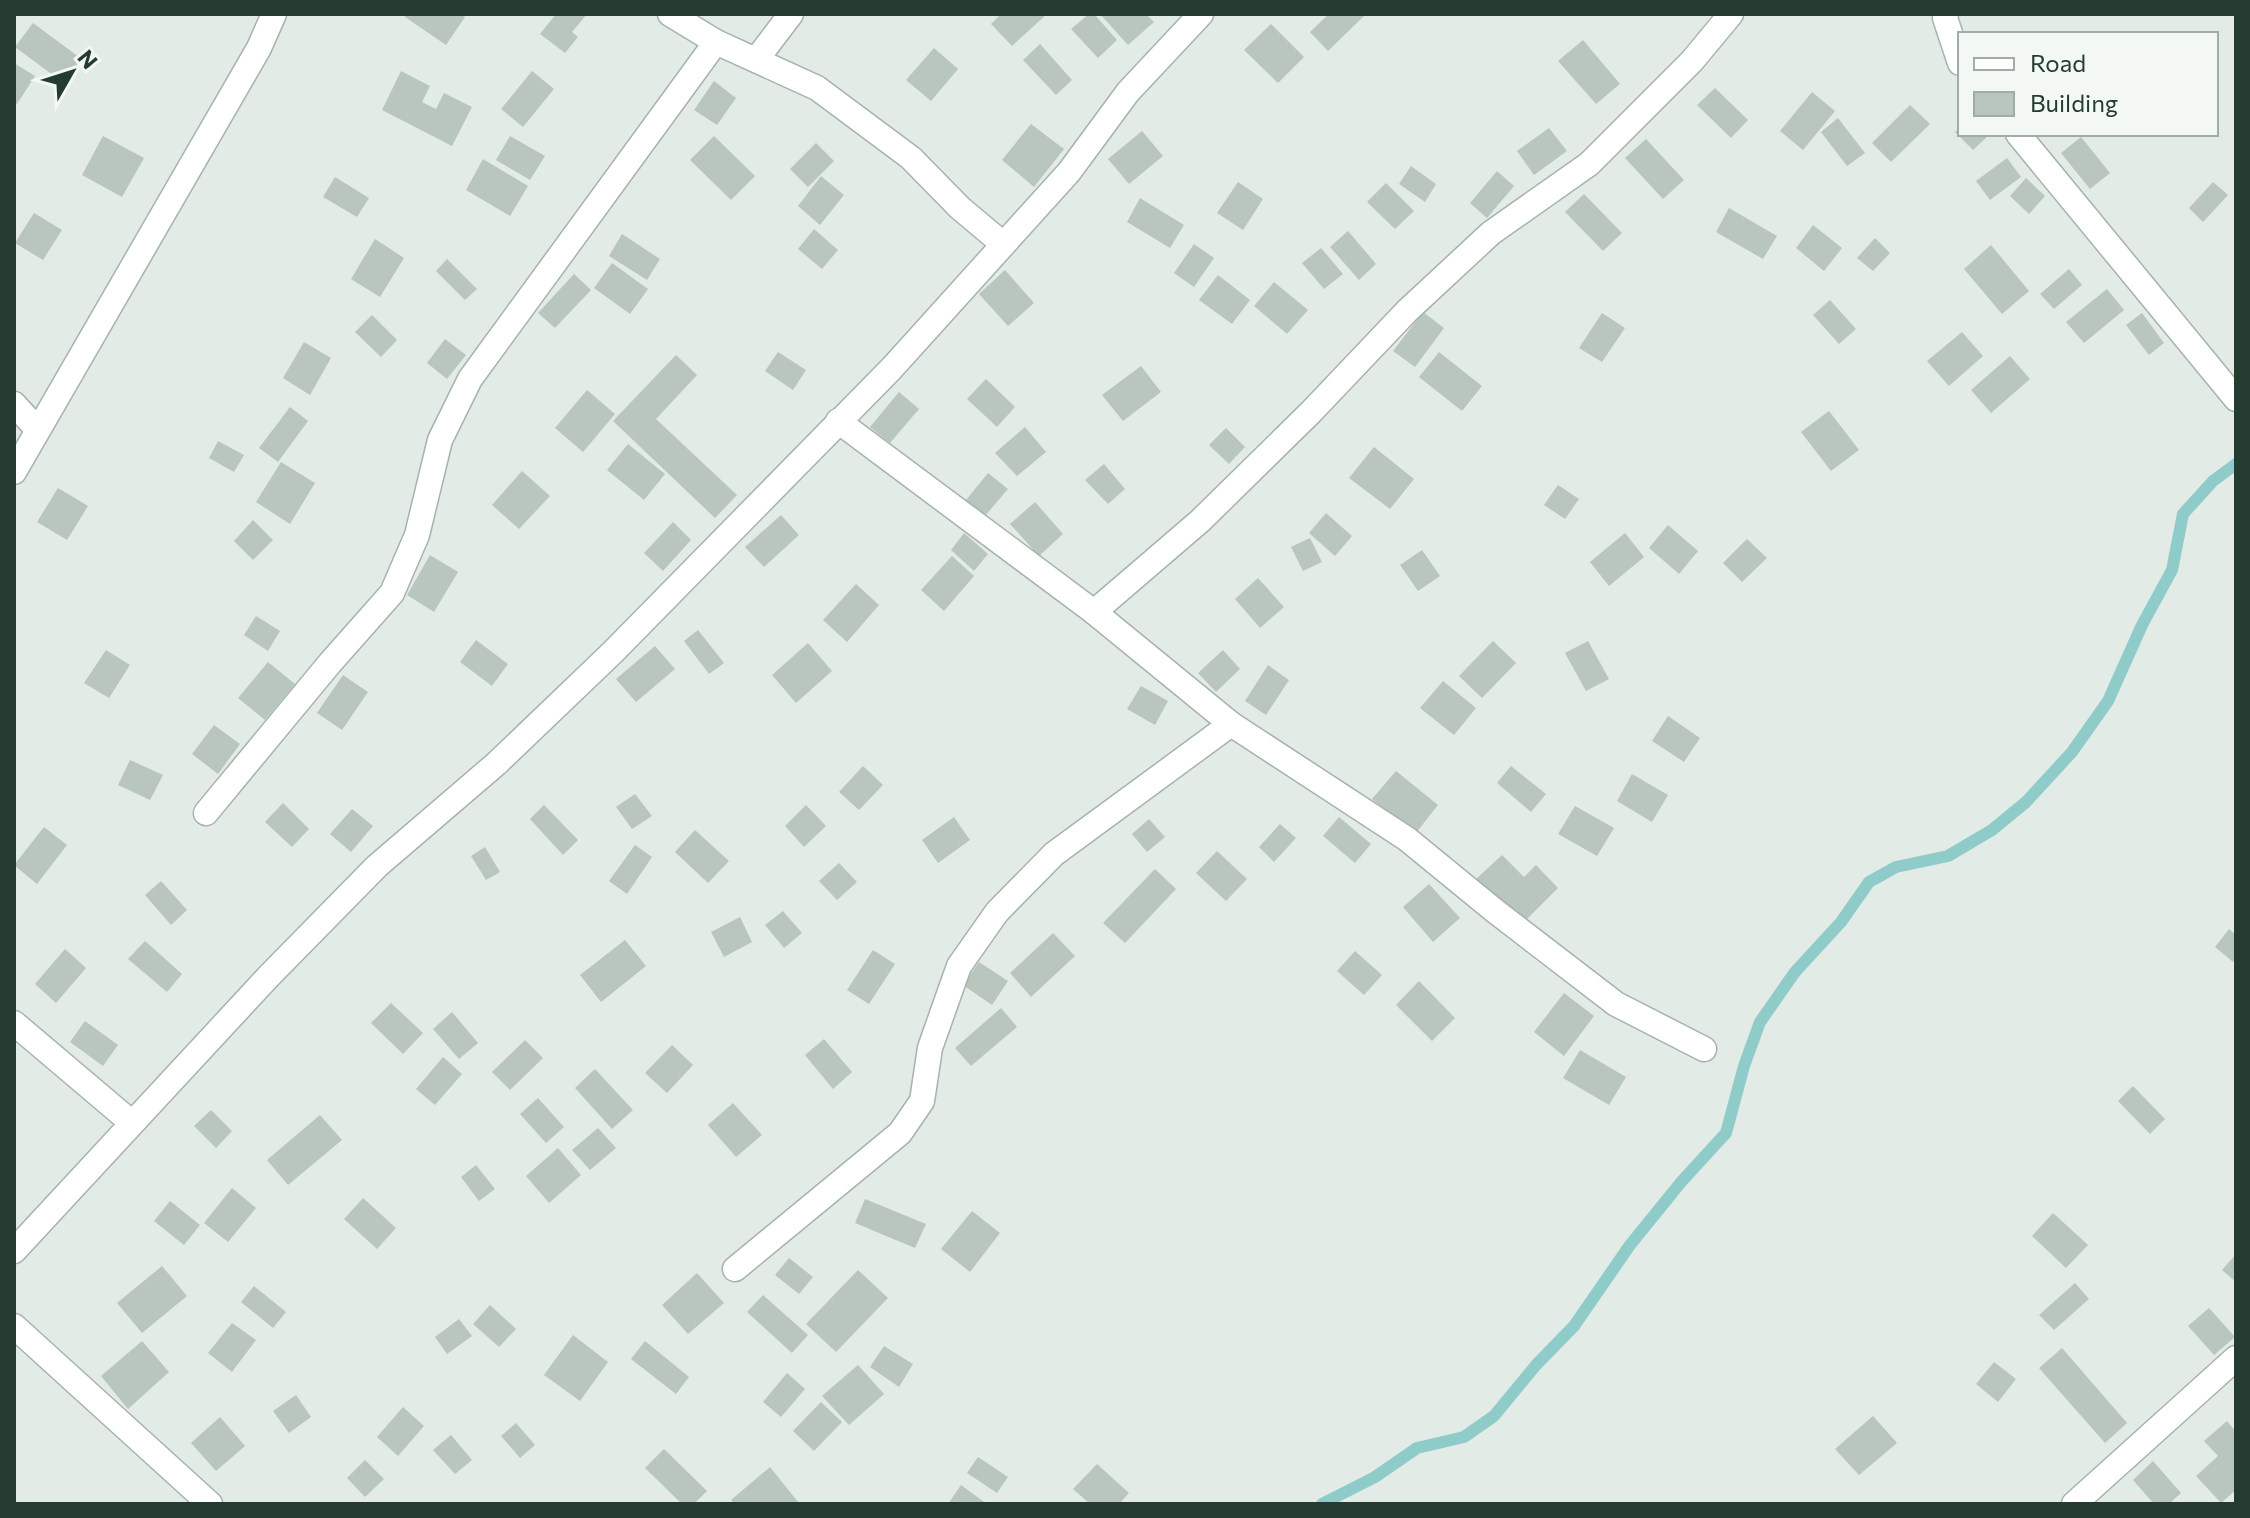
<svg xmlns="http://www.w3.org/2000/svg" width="2250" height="1518" font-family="Commissioner,sans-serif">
<rect width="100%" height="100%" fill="#e3ebe6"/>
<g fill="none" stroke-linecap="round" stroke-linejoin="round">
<path stroke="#8fccc9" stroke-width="12" d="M1322,1504L1375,1477L1417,1448L1464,1437L1494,1416L1536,1365L1574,1326L1630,1245L1682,1181L1726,1133L1744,1066L1760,1022L1795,972L1841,922L1869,882L1896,867L1948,856L1992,830L2026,802L2072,752L2108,701L2142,625L2172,570L2183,514L2213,481L2236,464"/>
</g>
<g fill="#b8c6be">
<path d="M406,14H460L465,17L446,45L405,17Z"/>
<path d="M556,14H587L572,32L578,37L565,53L540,34Z"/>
<path d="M1001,14H1047L1012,46L991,24Z"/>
<path d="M1089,14H1094L1117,40L1098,58L1071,29Z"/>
<path d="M1100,14H1146L1154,22L1128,45Z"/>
<path d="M1329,14H1366L1328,51L1310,32Z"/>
<path d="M33,23L83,60L65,84L15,47Z"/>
<path d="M1271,24L1304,57L1278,83L1244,50Z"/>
<path d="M1583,40L1620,84L1596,104L1558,61Z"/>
<path d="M1040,44L1072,80L1056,95L1023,60Z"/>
<path d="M934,48L958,69L931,101L906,80Z"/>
<path d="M14,63L35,76L17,104L14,102Z"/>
<path d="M401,71L430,86L422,102L436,109L444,93L472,107L452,146L382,110Z"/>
<path d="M532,71L554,89L523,127L501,109Z"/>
<path d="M714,81L736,98L717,125L694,110Z"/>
<path d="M1715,88L1748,120L1731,138L1697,105Z"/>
<path d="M1812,92L1835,111L1803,150L1780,131Z"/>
<path d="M1910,105L1930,124L1891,162L1872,143Z"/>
<path d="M1838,118L1865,153L1847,166L1821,132Z"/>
<path d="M1031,124L1064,149L1034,187L1002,160Z"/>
<path d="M1960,127V134L1988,136L1973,150L1955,132Z"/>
<path d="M1549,128L1567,151L1534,175L1517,151Z"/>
<path d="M1142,131L1163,156L1129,184L1108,159Z"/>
<path d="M103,136L144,158L122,197L82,175Z"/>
<path d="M510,136L545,156L530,180L496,160Z"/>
<path d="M714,136L755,176L731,200L690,160Z"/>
<path d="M2081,137L2110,173L2090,189L2061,153Z"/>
<path d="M1646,139L1684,180L1663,199L1625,158Z"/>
<path d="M816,143L834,161L808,187L790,169Z"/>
<path d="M2007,158L2021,177L1990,200L1976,181Z"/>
<path d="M483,159L528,186L510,216L466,190Z"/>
<path d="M1411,166L1436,184L1425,202L1399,184Z"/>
<path d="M1497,171L1514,186L1487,218L1470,203Z"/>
<path d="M821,176L844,195L820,225L798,206Z"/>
<path d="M335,177L369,198L357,217L323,197Z"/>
<path d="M2026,178L2045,196L2029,214L2010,196Z"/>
<path d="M1238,182L1263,199L1243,230L1217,213Z"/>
<path d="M2213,182L2228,195L2203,222L2189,208Z"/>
<path d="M1386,183L1414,211L1395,229L1367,202Z"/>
<path d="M1584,194L1622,233L1603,251L1565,212Z"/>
<path d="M1140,198L1184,225L1170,248L1127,222Z"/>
<path d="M1729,208L1777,236L1763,259L1716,232Z"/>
<path d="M34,213L62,230L43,260L15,243Z"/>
<path d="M1813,225L1842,248L1824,271L1796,248Z"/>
<path d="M814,229L838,250L822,269L798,249Z"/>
<path d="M1348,231L1376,264L1359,280L1330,247Z"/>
<path d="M622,234L660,259L647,280L609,256Z"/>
<path d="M1875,238L1890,253L1873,271L1857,258Z"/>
<path d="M375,239L404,258L380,297L351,279Z"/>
<path d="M1194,244L1214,258L1194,287L1174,273Z"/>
<path d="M1991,245L2029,291L2002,314L1964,269Z"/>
<path d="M1321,248L1343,274L1324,289L1302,263Z"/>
<path d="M447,259L477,289L465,300L436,271Z"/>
<path d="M612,263L648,289L630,314L594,288Z"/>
<path d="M2069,269L2082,285L2054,309L2040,294Z"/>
<path d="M1005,270L1034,303L1008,326L979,294Z"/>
<path d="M574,274L591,290L555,328L538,313Z"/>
<path d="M1218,275L1250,300L1232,324L1199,300Z"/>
<path d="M1274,282L1308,310L1287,334L1254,306Z"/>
<path d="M2107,289L2124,310L2084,343L2066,322Z"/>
<path d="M1830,300L1856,329L1839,344L1813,315Z"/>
<path d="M1423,312L1444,328L1415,367L1393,351Z"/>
<path d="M1602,313L1625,328L1602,362L1579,348Z"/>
<path d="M2142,313L2164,343L2149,355L2126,325Z"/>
<path d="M372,315L397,340L381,357L355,332Z"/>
<path d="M1962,332L1983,356L1949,386L1927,361Z"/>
<path d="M445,339L466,355L447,379L427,363Z"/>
<path d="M304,342L331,358L310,395L283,378Z"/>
<path d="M778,352L806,370L793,390L765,371Z"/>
<path d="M1439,352L1482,386L1462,411L1419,377Z"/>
<path d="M676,355L697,375L656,419L737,495L715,518L613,421Z"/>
<path d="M2010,356L2030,379L1991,413L1971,390Z"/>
<path d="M1141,366L1161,392L1123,421L1102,395Z"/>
<path d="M986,379L1015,407L997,427L967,399Z"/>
<path d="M587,390L615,414L583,452L555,428Z"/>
<path d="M899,392L919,409L890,443L870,427Z"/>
<path d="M290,407L308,421L278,462L259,448Z"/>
<path d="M1829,411L1859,450L1831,471L1801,432Z"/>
<path d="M1025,427L1046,452L1017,476L995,453Z"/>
<path d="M1226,428L1245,447L1229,464L1209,445Z"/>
<path d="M218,441L244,455L234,472L209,458Z"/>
<path d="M628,444L665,474L644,500L607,470Z"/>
<path d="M1374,447L1414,479L1390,509L1349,478Z"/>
<path d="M281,462L315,483L290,524L256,502Z"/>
<path d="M1104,464L1125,489L1108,504L1085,480Z"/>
<path d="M522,471L550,496L519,529L492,505Z"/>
<path d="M988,473L1008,489L985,516L966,500Z"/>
<path d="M1558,485L1579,499L1565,519L1544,505Z"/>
<path d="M58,488L88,506L67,540L37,522Z"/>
<path d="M1035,502L1063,534L1039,556L1010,524Z"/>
<path d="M1326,513L1352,536L1335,556L1309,533Z"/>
<path d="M781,515L799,535L764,567L745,547Z"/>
<path d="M253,520L273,540L253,560L234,541Z"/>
<path d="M673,522L691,540L663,571L644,553Z"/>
<path d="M1668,525L1698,551L1679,574L1649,548Z"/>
<path d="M964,533L988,554L974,571L951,550Z"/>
<path d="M1625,533L1644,557L1609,586L1590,562Z"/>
<path d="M1310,538L1322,562L1303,571L1291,547Z"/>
<path d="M1747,539L1767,558L1742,582L1723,563Z"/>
<path d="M1422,550L1440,576L1418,591L1400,565Z"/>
<path d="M430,555L458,572L434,612L407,595Z"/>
<path d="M952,556L974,576L944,611L921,590Z"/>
<path d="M1258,578L1284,607L1260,628L1235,599Z"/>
<path d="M856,584L879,605L847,642L823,620Z"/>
<path d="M256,616L280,631L268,651L244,635Z"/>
<path d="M698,630L724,663L709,674L684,641Z"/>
<path d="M476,640L508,664L492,686L460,662Z"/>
<path d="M1493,641L1516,663L1482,698L1459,676Z"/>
<path d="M1588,641L1609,679L1586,691L1565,653Z"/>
<path d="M808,643L832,671L796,703L772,675Z"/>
<path d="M655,646L675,669L636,702L616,679Z"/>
<path d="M106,650L130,665L109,698L84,683Z"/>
<path d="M1223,650L1240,669L1216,692L1198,673Z"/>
<path d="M268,662L295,684L265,720L238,698Z"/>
<path d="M1268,665L1289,680L1266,715L1245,701Z"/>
<path d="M343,675L368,692L342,730L317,713Z"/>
<path d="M1443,681L1476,708L1454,735L1420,708Z"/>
<path d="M1141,686L1168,701L1155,725L1127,709Z"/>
<path d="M1668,716L1700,738L1684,762L1652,741Z"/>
<path d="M214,725L240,744L218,774L192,754Z"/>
<path d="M130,760L163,775L150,800L118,785Z"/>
<path d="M863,766L883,785L859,810L839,792Z"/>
<path d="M1511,766L1546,794L1531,812L1497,783Z"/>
<path d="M1396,771L1438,805L1415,834L1372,799Z"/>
<path d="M1632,774L1668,795L1652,822L1617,801Z"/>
<path d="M635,794L652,816L632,829L616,807Z"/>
<path d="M283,803L309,829L292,847L265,822Z"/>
<path d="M544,805L578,840L563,855L530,819Z"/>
<path d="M806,805L826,826L804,847L785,826Z"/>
<path d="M1575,806L1614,828L1597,856L1558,834Z"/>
<path d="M352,809L373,826L351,852L330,834Z"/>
<path d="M954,817L970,840L938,863L922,840Z"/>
<path d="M1339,817L1371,844L1355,863L1323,836Z"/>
<path d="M1149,819L1165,837L1147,852L1132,834Z"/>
<path d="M1280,824L1296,838L1274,862L1259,847Z"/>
<path d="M44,827L67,845L37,884L14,865Z"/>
<path d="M695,830L729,861L708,883L675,852Z"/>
<path d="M635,845L652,857L627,894L609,881Z"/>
<path d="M485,847L500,872L486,880L471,856Z"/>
<path d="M1217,851L1247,879L1226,901L1196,873Z"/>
<path d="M1502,855L1524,877L1536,865L1558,888L1521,925L1476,879Z"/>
<path d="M839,863L857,882L837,900L819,881Z"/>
<path d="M1155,869L1176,889L1125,943L1103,923Z"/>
<path d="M161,881L187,910L171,925L145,895Z"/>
<path d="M1429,884L1460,918L1433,942L1403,907Z"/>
<path d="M783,911L802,933L784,948L765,925Z"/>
<path d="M740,917L752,942L724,957L711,932Z"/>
<path d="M2229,929L2236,935V958L2233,962L2215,947Z"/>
<path d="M1053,933L1075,956L1031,997L1010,973Z"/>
<path d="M625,940L646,966L601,1002L580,975Z"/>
<path d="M145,941L182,974L167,992L128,959Z"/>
<path d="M65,949L86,968L56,1003L35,984Z"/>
<path d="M873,950L895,964L869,1004L847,990Z"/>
<path d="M1355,951L1382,975L1364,995L1337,971Z"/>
<path d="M979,962L1008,981L992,1005L963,985Z"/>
<path d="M1419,981L1455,1018L1432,1041L1396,1005Z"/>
<path d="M1564,993L1594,1016L1564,1056L1534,1032Z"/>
<path d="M391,1003L423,1033L403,1054L371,1023Z"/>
<path d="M1001,1008L1017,1027L971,1066L955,1048Z"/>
<path d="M452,1012L478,1043L459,1059L433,1029Z"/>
<path d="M85,1021L118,1045L103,1066L70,1042Z"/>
<path d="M824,1039L852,1072L833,1089L805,1055Z"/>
<path d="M525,1040L543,1058L510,1090L492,1072Z"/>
<path d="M672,1045L693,1065L667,1093L645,1073Z"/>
<path d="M1580,1050L1626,1077L1609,1105L1563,1078Z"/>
<path d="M443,1057L462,1074L435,1105L416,1089Z"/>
<path d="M595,1069L633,1110L612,1129L575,1088Z"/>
<path d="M2133,1086L2165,1119L2150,1134L2118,1101Z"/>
<path d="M538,1098L564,1127L546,1143L520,1114Z"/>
<path d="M733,1103L762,1135L736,1157L708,1125Z"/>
<path d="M211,1110L232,1131L216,1148L194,1126Z"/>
<path d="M320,1115L342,1140L288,1185L267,1160Z"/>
<path d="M598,1128L616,1148L590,1170L572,1150Z"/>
<path d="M558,1148L581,1175L549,1203L526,1176Z"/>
<path d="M476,1165L495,1189L479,1201L461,1177Z"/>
<path d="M232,1188L256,1208L228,1242L204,1223Z"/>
<path d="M363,1198L396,1228L377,1249L344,1219Z"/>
<path d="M865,1199L926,1224L915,1248L855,1223Z"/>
<path d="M170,1201L200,1225L184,1245L154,1221Z"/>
<path d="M972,1211L1000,1233L970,1272L941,1249Z"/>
<path d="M2053,1213L2088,1245L2066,1268L2032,1236Z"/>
<path d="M2236,1254V1282L2222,1270Z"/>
<path d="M789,1258L813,1277L799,1294L775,1275Z"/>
<path d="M162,1266L187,1296L142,1333L117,1303Z"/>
<path d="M858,1270L888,1298L836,1352L806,1324Z"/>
<path d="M697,1273L724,1303L688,1334L662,1305Z"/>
<path d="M2075,1283L2089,1299L2054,1330L2039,1315Z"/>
<path d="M254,1286L286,1312L273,1328L241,1302Z"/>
<path d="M763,1295L808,1335L792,1353L747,1312Z"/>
<path d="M490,1305L516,1329L499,1347L473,1324Z"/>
<path d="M2209,1308L2235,1337L2214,1355L2188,1326Z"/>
<path d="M459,1319L472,1336L447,1354L435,1337Z"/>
<path d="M232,1323L256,1340L232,1372L208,1353Z"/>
<path d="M573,1335L608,1362L580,1401L544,1375Z"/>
<path d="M142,1341L169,1372L128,1409L101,1376Z"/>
<path d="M645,1341L689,1377L676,1394L631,1359Z"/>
<path d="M884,1346L913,1364L899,1387L870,1367Z"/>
<path d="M2062,1348L2127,1423L2105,1443L2039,1368Z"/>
<path d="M1994,1362L2016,1379L1998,1402L1976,1384Z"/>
<path d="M858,1365L884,1394L849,1425L822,1396Z"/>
<path d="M787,1373L805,1389L781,1417L763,1402Z"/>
<path d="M296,1395L311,1417L289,1433L273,1411Z"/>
<path d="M821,1402L842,1422L814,1451L793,1431Z"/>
<path d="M403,1407L424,1426L398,1456L377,1437Z"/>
<path d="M1873,1416L1897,1443L1859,1475L1835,1449Z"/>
<path d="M220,1417L245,1446L216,1471L191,1443Z"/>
<path d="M2227,1421L2236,1432V1490L2221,1503L2196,1476L2218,1456L2204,1441Z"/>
<path d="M516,1423L535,1445L520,1458L501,1436Z"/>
<path d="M451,1435L472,1460L455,1474L433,1450Z"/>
<path d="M664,1449L707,1491L694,1504H682L645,1468Z"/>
<path d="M978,1457L1008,1477L997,1493L967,1473Z"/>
<path d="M365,1460L384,1479L365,1497L347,1478Z"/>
<path d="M2153,1461L2181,1493L2169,1504H2154L2133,1480Z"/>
<path d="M1097,1464L1129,1493L1119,1504H1090L1073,1489Z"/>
<path d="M770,1467L798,1502L796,1504H734L731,1500Z"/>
<path d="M961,1485L987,1504H948Z"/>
</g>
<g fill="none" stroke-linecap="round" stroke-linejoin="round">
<defs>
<g id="street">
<path d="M670,14L716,42L817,88L911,158L960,208L1003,244"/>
<path d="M1946,14L1945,18L1960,63"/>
<path d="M756,60L791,14"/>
<path d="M2018,134L2236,399"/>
<path d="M14,404L37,429"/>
<path d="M838,421L1094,612L1231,724L1407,839L1495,911L1616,1004L1704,1049"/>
<path d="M14,472L259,48L274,14"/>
<path d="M1094,612L1200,521L1311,412L1407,311L1491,233L1589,164L1692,61L1731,14"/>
<path d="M206,813L330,663L392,593L417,535L440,440L470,379L716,42"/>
<path d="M14,1023L132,1123"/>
<path d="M14,1251L268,977L377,866L496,764L613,652L892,368L1069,172L1128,92L1201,14"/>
<path d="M735,1269L900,1133L922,1101L930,1048L959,966L997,912L1054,854L1231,724"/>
<path d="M14,1326L210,1504"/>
<path d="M2074,1504L2236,1358"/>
</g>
</defs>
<use href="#street" stroke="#a6b3ac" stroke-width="27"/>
<use href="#street" stroke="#fff" stroke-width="24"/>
</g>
<rect width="2250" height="1518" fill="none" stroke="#243b30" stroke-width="32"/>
<rect x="1958" y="32" width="260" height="104" fill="#f3f8f4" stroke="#a0aca6" stroke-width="2"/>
<rect x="1974" y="58" width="40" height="12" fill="#ffffff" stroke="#a0aca6" stroke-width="2"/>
<text x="2030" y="72" font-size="24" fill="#243b30">Road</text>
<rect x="1974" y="92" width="40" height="24" fill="#b8c6be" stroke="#a0aca6" stroke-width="2"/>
<text x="2030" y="112" font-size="24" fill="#243b30">Building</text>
<g transform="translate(72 72) rotate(51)" stroke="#f3f8f4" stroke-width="6" paint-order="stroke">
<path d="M0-6L14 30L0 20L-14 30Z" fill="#243b30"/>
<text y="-12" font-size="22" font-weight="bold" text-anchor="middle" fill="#243b30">N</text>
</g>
</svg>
